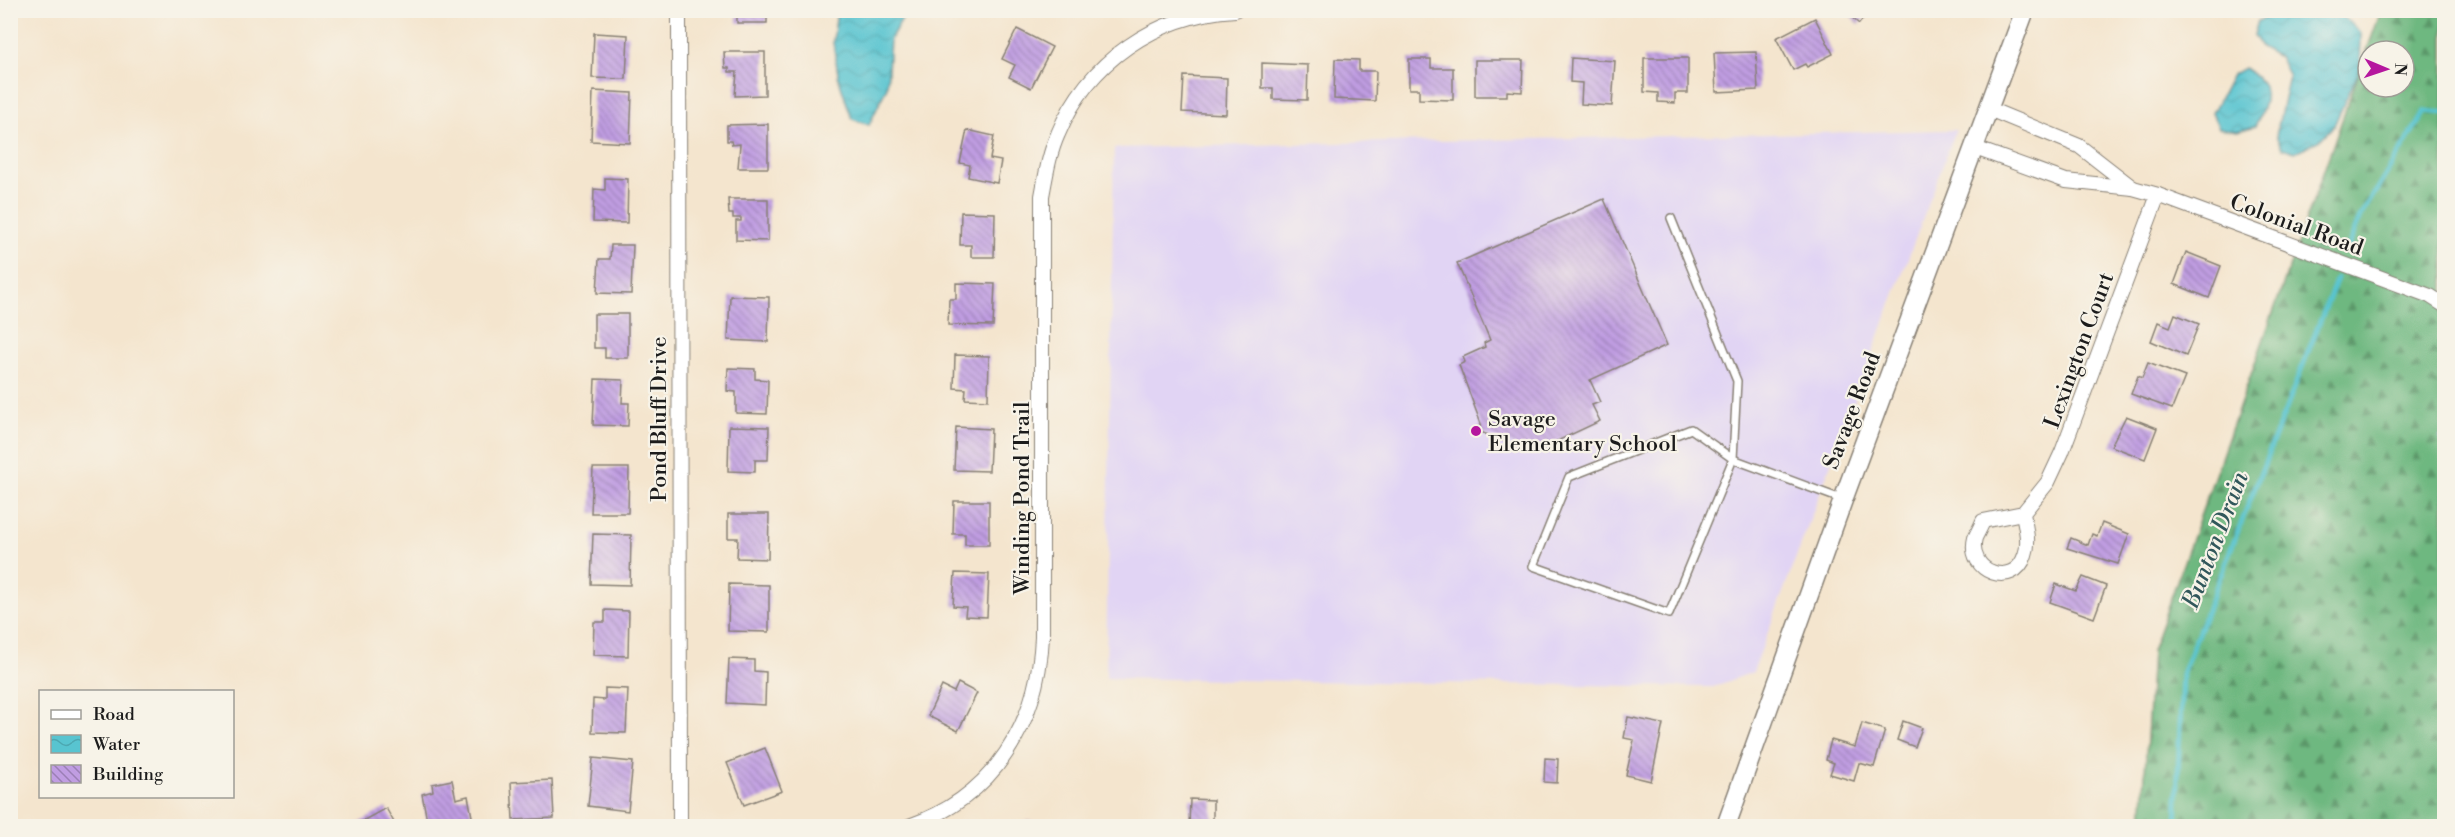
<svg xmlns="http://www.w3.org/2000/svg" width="2455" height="837" font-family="'Libre Bodoni',serif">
<defs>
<pattern id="forest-firs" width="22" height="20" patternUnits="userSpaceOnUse" patternTransform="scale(1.5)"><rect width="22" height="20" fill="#6eb880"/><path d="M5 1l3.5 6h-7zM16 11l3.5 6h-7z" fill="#5a9568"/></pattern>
<pattern id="water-waves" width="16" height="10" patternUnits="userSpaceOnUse" patternTransform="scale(1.5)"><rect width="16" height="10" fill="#58c4d0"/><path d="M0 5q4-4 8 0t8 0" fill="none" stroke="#4ca8b2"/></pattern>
<pattern id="building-back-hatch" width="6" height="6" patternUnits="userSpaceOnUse" patternTransform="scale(1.5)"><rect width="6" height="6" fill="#c09de2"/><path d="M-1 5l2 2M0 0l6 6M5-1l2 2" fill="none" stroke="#9b7fb6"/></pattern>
</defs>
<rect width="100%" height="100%" fill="#f7f3e8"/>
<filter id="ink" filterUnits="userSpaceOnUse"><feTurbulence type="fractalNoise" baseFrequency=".0167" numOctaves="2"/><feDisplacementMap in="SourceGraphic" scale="12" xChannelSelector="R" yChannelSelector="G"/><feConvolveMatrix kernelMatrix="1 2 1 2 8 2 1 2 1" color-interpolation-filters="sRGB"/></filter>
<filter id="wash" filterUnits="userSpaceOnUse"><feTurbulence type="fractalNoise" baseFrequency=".008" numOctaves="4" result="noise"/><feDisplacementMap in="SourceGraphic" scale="24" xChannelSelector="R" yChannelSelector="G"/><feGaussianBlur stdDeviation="1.35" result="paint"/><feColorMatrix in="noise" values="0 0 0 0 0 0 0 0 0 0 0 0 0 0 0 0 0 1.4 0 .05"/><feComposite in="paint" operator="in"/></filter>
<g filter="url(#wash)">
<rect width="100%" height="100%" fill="#f4e5ce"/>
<path fill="#e1d4f4" d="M1956,130L1753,672L1713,687L1106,678L1114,148Z"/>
<path fill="url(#forest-firs)" stroke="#456a4e" stroke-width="1.5" fill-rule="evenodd" d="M2381,11H2444V826H2142L2152,651ZM2368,51H2404V87H2368Z"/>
<g fill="url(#water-waves)" stroke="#3a7076" stroke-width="1.5">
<path d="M2281,10L2324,11L2341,15L2361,33L2360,69L2334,125L2319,141L2295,152L2282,148L2276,136L2289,76L2279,57L2261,47L2254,35L2258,21Z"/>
<path d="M837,11H907L890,39L887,87L869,125L852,119L839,80L833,42Z"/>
<path d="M2244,68C2272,85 2269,100 2255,126L2237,131L2219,128L2212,113L2232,75Z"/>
</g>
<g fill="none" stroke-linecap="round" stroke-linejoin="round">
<g stroke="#58c4d0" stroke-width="5">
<path d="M2347,250L2360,217L2425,111L2444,113"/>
<path d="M2176,826L2182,674L2337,278"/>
</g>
</g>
<g id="blocks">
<g fill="url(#building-back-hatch)">
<rect x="737" y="10" width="30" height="13"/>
<path d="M1844,10H1870L1859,24Z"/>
<path d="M1815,18L1833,54L1807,67L1805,64L1793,70L1776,38Z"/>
<path d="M1017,29L1052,47L1031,88L1009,77L1015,65L1002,59Z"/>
<path d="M594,33L628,35L626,79L592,78Z"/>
<path d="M724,52H765V95L735,96L737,72H729V68H725Z"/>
<path d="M1756,52L1758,90L1716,92L1714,53Z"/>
<path d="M1571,58L1615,61L1612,106L1581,104L1582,83L1570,82Z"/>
<path d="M1644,58H1688V93H1675V103L1658,102V93L1644,92Z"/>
<path d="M1335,59L1359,60V71H1376L1375,101L1334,99Z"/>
<path d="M1409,59H1431V68H1453V100L1419,99V89H1409Z"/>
<path d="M1475,60H1523L1522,92L1507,91V96H1475Z"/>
<path d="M1262,63L1308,65L1307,100L1273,99V88H1262Z"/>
<path d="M1184,76L1227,78L1226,114L1182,112Z"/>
<path d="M593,91L632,93L630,143L591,141Z"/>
<path d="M768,124V168H738L740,144L732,145L731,141H727V125Z"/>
<path d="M967,130L994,136L990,159L1001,161L997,183L968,177L970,165L960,163Z"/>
<path d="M605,178L628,179L627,223L593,222L594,189L605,190Z"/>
<path d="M728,199H768V241L736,240V221H741V218H733V214H729Z"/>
<path d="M1604,199L1667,345L1590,380L1600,402L1592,405L1600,421L1538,450L1537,454L1478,431L1481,424L1459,365L1465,362L1463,357L1485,347L1484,343L1490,340L1457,263Z"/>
<path d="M961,212L995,213L994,257H971V245H960Z"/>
<path d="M611,245H633L631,294L597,293L599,259H610Z"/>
<path d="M2186,252L2221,266L2209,298L2174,284Z"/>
<path d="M956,283L995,284L993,326L948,325L949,299H956Z"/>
<path d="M730,296L769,297L768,342L728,340Z"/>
<path d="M594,314H628V358H605V348H594Z"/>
<path d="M2175,314L2199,324L2186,356L2151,341L2158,322L2170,327Z"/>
<path d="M955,355L989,356L988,400L965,399L966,389L954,388Z"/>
<path d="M2148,363L2185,377L2172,409L2131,394L2138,376L2142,378Z"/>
<path d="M728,368L755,369V379L768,380L767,414L736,413V392L727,391Z"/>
<path d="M595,379L623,380L622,403H629L628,426L593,425Z"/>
<path d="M2126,416L2157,428L2145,459L2111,446Z"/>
<path d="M729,426L769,427L768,460H755V472L728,471Z"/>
<path d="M956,427L991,429L989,471L954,470Z"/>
<path d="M2444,433V446L2439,437Z"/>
<path d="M593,468H629L628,513H591Z"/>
<path d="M954,501H989V545H965V534H953Z"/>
<path d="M728,514H769L768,559L737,558L738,538H728Z"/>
<path d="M2102,523L2129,534L2118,564L2067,548L2071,538L2088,545L2092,534L2097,536Z"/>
<path d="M593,534L631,535L630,585L591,584Z"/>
<path d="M955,573L989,574L987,617L965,616L966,607L953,606Z"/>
<path d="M2083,577L2106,586L2094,618L2050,602L2056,584L2076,591Z"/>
<path d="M729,584L769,585V632L728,631Z"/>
<path d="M605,610L629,611L628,656L593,655L594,622H605Z"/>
<path d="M729,659L754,660V671L766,672L765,705L727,703Z"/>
<path d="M958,683L977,693L958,731L928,716L942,686L954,692Z"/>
<path d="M605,688L628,689L626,733L592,732L593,699L605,700Z"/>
<path d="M1628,717L1663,724L1651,781L1626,775L1634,740L1624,738Z"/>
<path d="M1903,721L1922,728L1915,747L1897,740Z"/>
<path d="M1862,723L1885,730L1874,767L1859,763L1854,781L1830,774L1834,763L1826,760L1831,740L1855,747Z"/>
<path d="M765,748L782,791L744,805L727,763Z"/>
<path d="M593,758L633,762L628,811L588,806Z"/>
<path d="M1545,758L1558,759L1557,783L1544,782Z"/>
<path d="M452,780L456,799L468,796L473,822L451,826H428L422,794L433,791L432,784Z"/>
<path d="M552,780L554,818L513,820L511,782Z"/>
<path d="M1190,799L1213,800V826H1189Z"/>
<path d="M386,808L396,826H359L357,824Z"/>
<path d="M1027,821L1059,825V826H1026Z"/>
</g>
</g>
</g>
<g filter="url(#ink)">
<use href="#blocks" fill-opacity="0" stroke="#888075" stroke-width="1.5"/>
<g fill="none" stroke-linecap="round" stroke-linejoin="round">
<defs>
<path id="service" d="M1671,218L1737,381L1733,459L1669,614L1533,566L1569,477L1691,429L1733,459L1841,499"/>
<g id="minor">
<path d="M679,10L680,826"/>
<path d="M1989,109L2079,146L2133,188"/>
<path d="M1975,148L2066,181L2133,188L2158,195L2430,296L2444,305"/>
<path d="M2023,513C2025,526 2030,542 2025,555C2014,590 1966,572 1975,538C1977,533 1981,527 1983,521L2023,513L2048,482L2062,452L2158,195"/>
<path d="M909,826C994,797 1038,724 1042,637V196C1046,175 1049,154 1058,134C1088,61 1156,15 1235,10"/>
</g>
<path id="tertiary" d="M1726,826L1843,500L2025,10"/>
</defs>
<use href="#service" stroke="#888075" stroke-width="10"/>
<use href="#minor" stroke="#888075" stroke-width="16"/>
<use href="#tertiary" stroke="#888075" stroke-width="21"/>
<use href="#service" stroke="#fff" stroke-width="7"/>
<use href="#minor" stroke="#fff" stroke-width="14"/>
<use href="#tertiary" stroke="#fff" stroke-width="18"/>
</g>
</g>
<circle fill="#b5179e" stroke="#f7f3e8" stroke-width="2" cx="1476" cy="431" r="6"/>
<g text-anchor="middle" stroke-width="4.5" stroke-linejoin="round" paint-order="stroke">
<g font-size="22" fill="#1c1c1c" stroke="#f7f3e8">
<text transform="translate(2297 224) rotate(20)" y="8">Colonial Road</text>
<text transform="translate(2078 350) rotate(-70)" y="8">Lexington Court</text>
<text transform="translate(1851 410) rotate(-69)" y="8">Savage Road</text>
<text transform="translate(658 419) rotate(-90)" y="8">Pond Bluff Drive</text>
<text transform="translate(1021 498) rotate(-90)" y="8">Winding Pond Trail</text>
</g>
<g font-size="22" fill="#1c1c1c" stroke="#f7f3e8" text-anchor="start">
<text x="1488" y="426">Savage<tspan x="1488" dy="25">Elementary School</tspan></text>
</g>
<g font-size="24" font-style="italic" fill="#31575b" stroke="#f7f3e8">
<text transform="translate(2215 540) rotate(-69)" y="8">Bunton Drain</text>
</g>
</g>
<rect width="2455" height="837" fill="none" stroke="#f7f3e8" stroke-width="36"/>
<rect x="39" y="690" width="195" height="108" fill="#f7f3e8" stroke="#9f9d96" stroke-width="1.5"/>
<rect x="51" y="710" width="30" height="9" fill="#ffffff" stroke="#9f9d96" stroke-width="1.5"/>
<text x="93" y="720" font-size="18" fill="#1c1c1c">Road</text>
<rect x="51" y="735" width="30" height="18" fill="url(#water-waves)" stroke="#9f9d96" stroke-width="1.5"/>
<text x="93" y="750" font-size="18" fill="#1c1c1c">Water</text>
<rect x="51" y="765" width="30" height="18" fill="url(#building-back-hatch)" stroke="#9f9d96" stroke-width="1.5"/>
<text x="93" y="780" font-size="18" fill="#1c1c1c">Building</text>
<g transform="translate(2386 69) rotate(92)"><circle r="28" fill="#f7f3e8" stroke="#9f9d96" stroke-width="1.5"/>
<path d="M0-4.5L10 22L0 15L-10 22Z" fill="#b5179e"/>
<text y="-9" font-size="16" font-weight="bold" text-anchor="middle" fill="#1c1c1c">N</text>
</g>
</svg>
